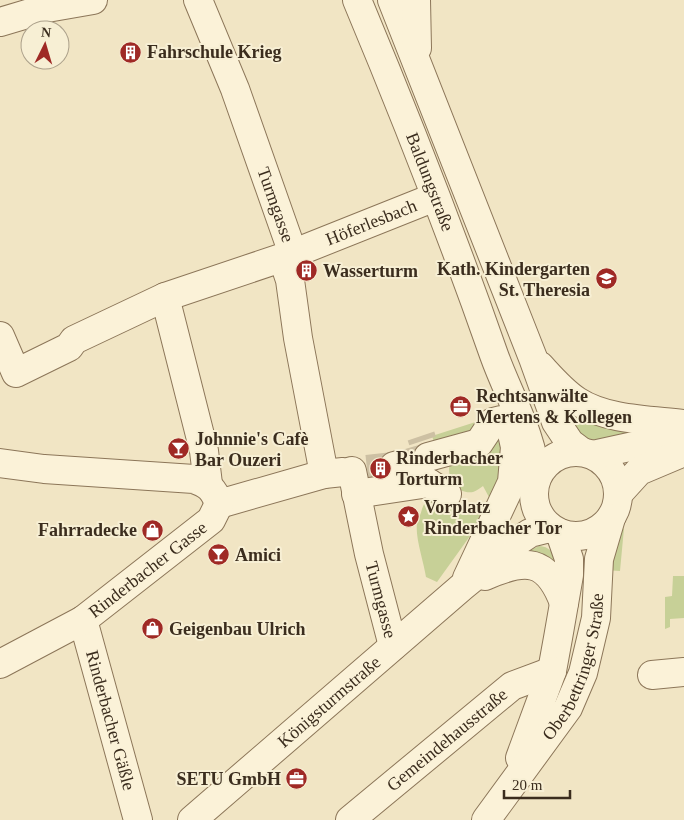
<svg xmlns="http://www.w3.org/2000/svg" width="684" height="820" font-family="'Times New Roman',serif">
<rect width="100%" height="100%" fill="#f1e5c4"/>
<g fill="#c7d097">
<path d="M559,397L650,431C623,436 590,451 569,426C564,420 562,406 559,397Z"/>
<path d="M488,418L478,439L437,451L432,436Z"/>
<path d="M495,425L507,461L493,504L437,582L426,577C424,563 415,537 417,524C418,519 421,514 422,509C436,472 463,529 490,499L483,486C480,488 476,491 473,492C456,495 443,474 452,460C458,451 485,433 495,425Z"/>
<path d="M624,528L620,571L605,570L619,533Z"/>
<path d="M539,546C553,547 554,556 558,568L518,556Z"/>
<path d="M673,576H684V618L670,619V627L665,629V597L672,596Z"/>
</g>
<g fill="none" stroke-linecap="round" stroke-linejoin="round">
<g stroke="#cdc0a3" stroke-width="28" stroke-dasharray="28 14" stroke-linecap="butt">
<path d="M404,464L428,457L421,436"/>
<path d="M367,469L394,466"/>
</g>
<defs>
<g id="minor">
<path id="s1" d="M198,0L235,89L291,248L284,262L290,280L298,338L324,474"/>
<path id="s2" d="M357,0C406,117 452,235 494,355C509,397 533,435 536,480"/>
<path d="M392,0L533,358L556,422L570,443L582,452"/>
<path d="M416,0L417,48"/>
<path d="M0,22L47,8L93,0"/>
<path d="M165,297L204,451L208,484"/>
<path id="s3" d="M0,336L16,373L69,347L74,340L165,297L287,256L435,197"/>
<path d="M540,366C552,379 563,392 577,401C606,420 650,420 684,424"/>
<circle cx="576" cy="494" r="42"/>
<path d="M593,455L684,435"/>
<path d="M428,457L479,443L493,422L501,420"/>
<path d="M0,463L44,469L194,479C208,484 214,489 219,504"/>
<path d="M394,466L398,465L447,494"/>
<path id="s4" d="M352,471L369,554L393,646"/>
<path d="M619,493L639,471L684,452"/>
<path d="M356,494L429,483"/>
<path d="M219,504L324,474L343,472"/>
<path d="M485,576C526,558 547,558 564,603"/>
<path d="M467,578L512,482L515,447L510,424"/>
<path id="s5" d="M83,620L138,820"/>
<path id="s6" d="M0,664L83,620L211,520L219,504"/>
<path d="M652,675L684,672"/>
<path d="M520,758L552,671L558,638L569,575V559L560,533"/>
<path id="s7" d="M192,820L463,586L518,541L530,533L550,528"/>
<path id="s8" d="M350,820L512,686L552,671"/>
<path id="s9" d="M486,820L568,708L583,673L596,618L599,559L611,518"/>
</g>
</defs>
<use href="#minor" stroke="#8c7659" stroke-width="30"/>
<use href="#minor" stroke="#fbf2d8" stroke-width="28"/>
</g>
<defs>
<symbol id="building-disc" viewBox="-11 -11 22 22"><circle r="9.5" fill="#9f2925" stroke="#f7efd4"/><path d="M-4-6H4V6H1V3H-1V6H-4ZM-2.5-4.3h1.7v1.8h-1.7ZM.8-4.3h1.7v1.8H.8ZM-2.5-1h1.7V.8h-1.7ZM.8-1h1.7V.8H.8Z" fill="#fff"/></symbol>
<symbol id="school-disc" viewBox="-11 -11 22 22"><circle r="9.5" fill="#9f2925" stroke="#f7efd4"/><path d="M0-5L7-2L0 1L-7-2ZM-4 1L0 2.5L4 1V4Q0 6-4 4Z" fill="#fff"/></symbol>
<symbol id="office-disc" viewBox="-11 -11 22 22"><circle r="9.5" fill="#9f2925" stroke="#f7efd4"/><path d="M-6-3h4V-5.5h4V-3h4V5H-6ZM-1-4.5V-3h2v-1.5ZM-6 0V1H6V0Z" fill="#fff"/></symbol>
<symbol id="bar-disc" viewBox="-11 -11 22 22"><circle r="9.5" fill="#9f2925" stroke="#f7efd4"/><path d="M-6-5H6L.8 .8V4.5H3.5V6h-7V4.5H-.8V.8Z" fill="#fff"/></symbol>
<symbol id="sight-disc" viewBox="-11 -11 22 22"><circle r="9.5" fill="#9f2925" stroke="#f7efd4"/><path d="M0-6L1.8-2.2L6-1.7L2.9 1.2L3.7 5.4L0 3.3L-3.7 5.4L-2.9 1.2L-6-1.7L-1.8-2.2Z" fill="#fff"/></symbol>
<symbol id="shop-disc" viewBox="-11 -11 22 22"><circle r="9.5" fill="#9f2925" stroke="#f7efd4"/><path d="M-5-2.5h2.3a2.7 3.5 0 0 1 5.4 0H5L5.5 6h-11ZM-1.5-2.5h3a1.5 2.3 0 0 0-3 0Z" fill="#fff"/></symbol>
</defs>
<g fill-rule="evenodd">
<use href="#building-disc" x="118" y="40" width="25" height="25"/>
<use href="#building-disc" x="294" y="258" width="25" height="25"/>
<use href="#school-disc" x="594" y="266" width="25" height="25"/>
<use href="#office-disc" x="448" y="394" width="25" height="25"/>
<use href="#bar-disc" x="166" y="436" width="25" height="25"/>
<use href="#building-disc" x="368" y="456" width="25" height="25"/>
<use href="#sight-disc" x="396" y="504" width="25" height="25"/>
<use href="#shop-disc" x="140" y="518" width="25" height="25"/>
<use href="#bar-disc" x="206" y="542" width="25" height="25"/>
<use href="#shop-disc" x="140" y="616" width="25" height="25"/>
<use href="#office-disc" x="284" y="766" width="25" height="25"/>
</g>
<g text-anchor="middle" stroke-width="4" stroke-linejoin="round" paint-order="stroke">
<g font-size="18" font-weight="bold" fill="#3b2d1e" stroke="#f7efd4" text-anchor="start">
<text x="147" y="58">Fahrschule Krieg</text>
<text x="590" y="275" text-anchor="end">Kath. Kindergarten<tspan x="590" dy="21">St. Theresia</tspan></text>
<text x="323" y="277">Wasserturm</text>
<text x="476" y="402">Rechtsanwälte<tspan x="476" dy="21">Mertens &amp; Kollegen</tspan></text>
<text x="195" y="445">Johnnie's Cafè<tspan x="195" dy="21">Bar Ouzeri</tspan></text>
<text x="396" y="464">Rinderbacher<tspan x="396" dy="21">Torturm</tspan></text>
<text x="424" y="513">Vorplatz<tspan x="424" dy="21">Rinderbacher Tor</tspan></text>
<text x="137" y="536" text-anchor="end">Fahrradecke</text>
<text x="235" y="561">Amici</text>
<text x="169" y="635">Geigenbau Ulrich</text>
<text x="281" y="785" text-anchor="end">SETU GmbH</text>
</g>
<g font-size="18" fill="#3b2d1e" stroke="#f7efd4">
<text dy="6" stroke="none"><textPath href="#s2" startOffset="196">Baldungstraße</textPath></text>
<text dy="6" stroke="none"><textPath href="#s1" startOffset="219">Turmgasse</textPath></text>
<text dy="6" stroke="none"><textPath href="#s3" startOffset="428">Höferlesbach</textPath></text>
<text dy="6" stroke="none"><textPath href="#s6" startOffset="176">Rinderbacher Gasse</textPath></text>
<text dy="6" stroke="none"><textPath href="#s4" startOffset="132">Turmgasse</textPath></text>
<text dy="6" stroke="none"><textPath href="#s9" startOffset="180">Oberbettringer Straße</textPath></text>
<text dy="6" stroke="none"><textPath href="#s7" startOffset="181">Königsturmstraße</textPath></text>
<text dy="6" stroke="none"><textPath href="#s5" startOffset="104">Rinderbacher Gäßle</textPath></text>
<text dy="6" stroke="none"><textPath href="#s8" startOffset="126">Gemeindehausstraße</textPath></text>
</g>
</g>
<g transform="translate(45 45) rotate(5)"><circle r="24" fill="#f7efd4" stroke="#aca18b"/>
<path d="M0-4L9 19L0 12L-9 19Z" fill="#9f2925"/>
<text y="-8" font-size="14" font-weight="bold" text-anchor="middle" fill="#3b2d1e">N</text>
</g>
<path d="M504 790v8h66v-8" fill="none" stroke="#3b2d1e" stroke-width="2.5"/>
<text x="512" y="790" font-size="15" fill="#3b2d1e" stroke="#f7efd4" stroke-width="4" paint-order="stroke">20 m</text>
</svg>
